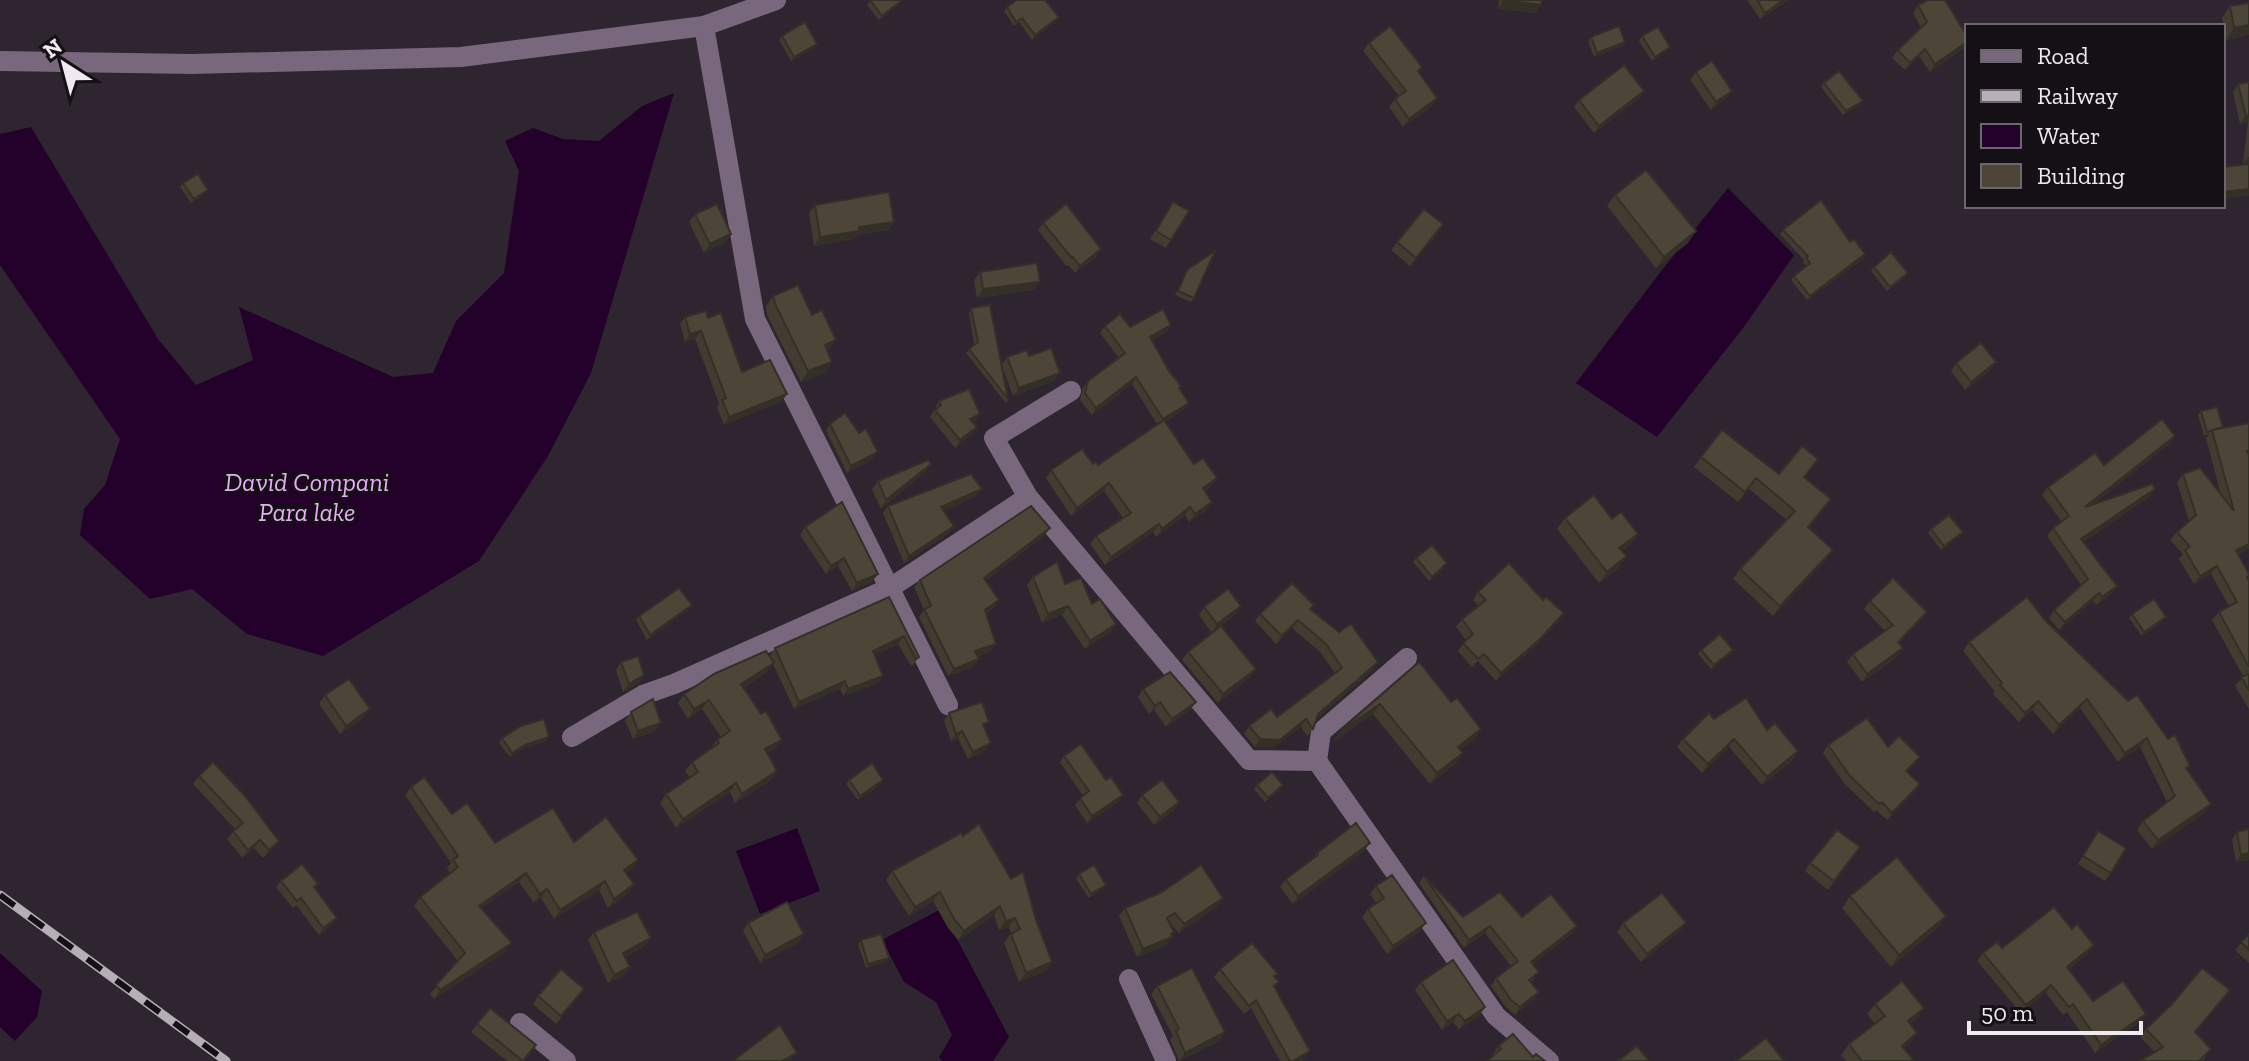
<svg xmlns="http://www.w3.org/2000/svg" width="2249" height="1061" font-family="'Zilla Slab',serif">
<rect width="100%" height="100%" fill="#2e2530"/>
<g fill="#23012a">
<path d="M674,93L591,373L548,456L479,561L323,656L247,634L192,589L150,599L80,535L84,509L105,485L120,439L0,265V134L31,127L158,339L196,385L253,360L239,307L393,377L433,373L456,321L504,273L519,171L505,141L533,128L563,139L599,141L642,106Z"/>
<path d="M1728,188L1794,255L1743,328L1657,437L1576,383L1659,274Z"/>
<path d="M797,828L820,891L760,914L736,851Z"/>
<path d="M941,909L1009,1037L993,1061H942L939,1057L952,1035L936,1002L904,982L882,940Z"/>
<path d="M0,953L42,991L37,1017L15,1041L0,1027Z"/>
</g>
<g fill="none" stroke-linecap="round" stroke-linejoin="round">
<g stroke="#79687d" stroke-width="20">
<path d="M704,26L755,319L948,705"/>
<path d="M0,61L192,64L461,57L704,26L776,0"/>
<path d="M1071,391L994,438L1028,497L1249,760L1317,761L1496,1016L1549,1061"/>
<path d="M572,737L643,695L674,684L890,588L1028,497"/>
<path d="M1317,761L1321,732L1407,658"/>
<path d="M1129,979L1166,1061"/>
<path d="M520,1023L566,1061"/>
</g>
<defs>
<path id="rail" d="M0,895L226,1061"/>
</defs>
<use href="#rail" stroke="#b6afb7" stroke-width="9"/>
<use href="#rail" stroke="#141015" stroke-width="6" stroke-dasharray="18" stroke-linecap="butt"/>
</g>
<g fill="#413b30">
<path d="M871,0L898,5L879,20L867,5Z"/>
<path d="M1499,0H1542L1541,5L1536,13L1498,9Z"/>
<path d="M1747,0H1789L1760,19Z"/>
<path d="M2249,3V35L2226,40L2222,18L2230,6Z"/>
<path d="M1918,5L1964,48L1930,72L1919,56L1905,70L1892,58L1898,50L1921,28L1913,13Z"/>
<path d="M1007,7L1056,21L1032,40L1019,22L1014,26L1004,11Z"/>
<path d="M782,36L814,48L791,61L779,40Z"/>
<path d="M1642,36L1670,47L1667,51L1652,61L1639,41Z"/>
<path d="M1591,37L1625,42L1622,46L1594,57L1588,41Z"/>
<path d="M1369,43L1419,73L1432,106L1403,127L1389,107L1395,99L1399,96L1363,51Z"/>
<path d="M1696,72L1726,99L1711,110L1690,80Z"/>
<path d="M2249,82V164H2243L2248,122L2240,124L2233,92L2238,84Z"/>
<path d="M1824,83L1860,105L1843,115L1821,87Z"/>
<path d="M1644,91L1639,98L1594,133L1574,107L1579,100Z"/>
<path d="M183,183L205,194L191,203L180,187Z"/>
<path d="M1615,195L1688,243L1656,268L1607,206Z"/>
<path d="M1173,202L1171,240L1166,248L1150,239Z"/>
<path d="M815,205L894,222L888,230L857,235L854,239L814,246L809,213Z"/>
<path d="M695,214L726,242L704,253L689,222Z"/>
<path d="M1043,223L1096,257L1075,273L1068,265L1066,266L1038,230Z"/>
<path d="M1783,230L1850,242L1865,254L1863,259L1807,300L1791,280L1794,276L1806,266L1803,262L1804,260L1780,234Z"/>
<path d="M1438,233L1410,266L1391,250L1397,242Z"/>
<path d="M1874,267L1905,277L1887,291L1871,271Z"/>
<path d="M1187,270L1194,298L1191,302L1175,295Z"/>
<path d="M980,272L1034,290L977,298L974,280Z"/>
<path d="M773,296L828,350L827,351L832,362L824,373L801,382L767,315L766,306Z"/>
<path d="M971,308L1002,364L1007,357L1029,356L1054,381L1013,396L1003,369L1008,399L1006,403L966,353L974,344L969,313Z"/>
<path d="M685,317L708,318L742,372L787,394L782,401L724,425L717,407L719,403L695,339L685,342L680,324Z"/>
<path d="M1171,325L1167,332L1152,340L1189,403L1184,409L1165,422L1194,464L1217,478L1211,486L1205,491L1207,510L1189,522L1185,515L1156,537L1153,532L1105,565L1090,544L1096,536L1123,518L1104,491L1071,516L1046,478L1051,470L1093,464L1098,465L1157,424L1132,384L1092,415L1080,400L1083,388L1088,381L1119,358L1100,333L1105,326L1130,327Z"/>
<path d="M1956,363L1990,370L1965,390L1951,371Z"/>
<path d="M939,401L980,414L973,423L977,427L971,435L955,448L930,417Z"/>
<path d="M2201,411L2222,428L2249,423L2238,555L2249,574L2248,579L2249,581V709L2235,686L2243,676L2212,620L2219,612L2229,606L2211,574L2194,584L2179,559L2183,554L2170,540L2177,532L2189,521L2177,482L2183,474L2221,495L2206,438L2209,434L2204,436L2198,415Z"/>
<path d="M830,424L859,433L873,459L847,473L826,431Z"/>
<path d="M2175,436L2169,444L2093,504L2155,489L2149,497L2083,542L2117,586L2111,594L2097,605L2093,601L2059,630L2049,618L2054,610L2081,585L2047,536L2053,528L2062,522L2042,495L2048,487Z"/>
<path d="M1701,457L1779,474L1805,478L1824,509L1809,528L1826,560L1773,616L1733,579L1740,569L1787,520L1749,489L1738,502L1694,467Z"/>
<path d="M931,464L925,472L881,509L872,489L878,481Z"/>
<path d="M977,496L943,511L949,533L904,563L883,513L888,506Z"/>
<path d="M1565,518L1612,519L1638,534L1630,545L1622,551L1619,568L1599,583L1557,529Z"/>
<path d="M805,527L872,582L852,591L838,566L826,574L800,535Z"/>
<path d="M1931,529L1960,536L1941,550L1928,533Z"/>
<path d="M1044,536L985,581L999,600L994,608L986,613L996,644L990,652L978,656L973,667L948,676L919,617L924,610L914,587L920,580Z"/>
<path d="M1416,558L1444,568L1429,581L1413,562Z"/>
<path d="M1033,577L1065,584L1116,624L1110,632L1085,649L1062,615L1042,623L1027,585Z"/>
<path d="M1478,592L1559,621L1534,647L1496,681L1478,661L1472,667L1458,651L1466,640L1456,627L1462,619L1479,606L1473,600Z"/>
<path d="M889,597L919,657L913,665L911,666L898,644L875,655L883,676L877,684L843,696L840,689L794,709L773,664L767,672L743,688L775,749L767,753L777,771L770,781L735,803L730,792L676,828L660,803L666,794L690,778L685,771L692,762L711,748L717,740L721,737L702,709L688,719L678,703L684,694L772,659L770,656L775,648Z"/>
<path d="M1870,601L1927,612L1921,620L1899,643L1897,657L1862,682L1847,662L1853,654L1885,631L1864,609Z"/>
<path d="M692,605L689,609L647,640L636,620L639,616Z"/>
<path d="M1241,606L1236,614L1212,633L1199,615L1204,607Z"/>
<path d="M1311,609L1378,662L1373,670L1316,719L1313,729L1307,736L1301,727L1274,747H1255L1244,734L1249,726L1277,717L1335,673L1320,652L1292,628L1276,644L1255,621L1260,614Z"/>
<path d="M2132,614L2163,621L2142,636L2129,618Z"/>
<path d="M2044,619L2168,739L2190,766L2187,770L2211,804L2204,813L2152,849L2137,830L2143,821L2167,802L2140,747L2118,762L2080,708L2053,734L2032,710L2019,722L1993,694L1995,692L1963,651L1969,642Z"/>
<path d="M1701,650L1730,654L1711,669L1698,654Z"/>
<path d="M1188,652L1250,677L1218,703L1182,660Z"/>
<path d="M621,662L639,683L623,692L616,670Z"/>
<path d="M1419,662L1474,740L1460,750L1456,763L1430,784L1373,714L1333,742L1340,731Z"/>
<path d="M1143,689L1196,702L1190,710L1166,727L1154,710L1149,714L1138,697Z"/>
<path d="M325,695L364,718L340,734L319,704Z"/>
<path d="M631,712L656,731L633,739L625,721Z"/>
<path d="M949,713L985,729L986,750L968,759L958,738L951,741L944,721Z"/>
<path d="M1714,719L1767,730L1793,760L1762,785L1729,747L1702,773L1677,747L1683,739Z"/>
<path d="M502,738L546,741L522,749L510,757L499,743Z"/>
<path d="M1828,745L1888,747L1920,757L1907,772L1914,792L1887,820L1876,810L1874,812L1844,783L1823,753Z"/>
<path d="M1064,756L1119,801L1087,823L1075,805L1083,796L1060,762Z"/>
<path d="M199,776L273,849L263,858L254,848L242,858L227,839L235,829L193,784Z"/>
<path d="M849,780H883L881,784L858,800L846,784Z"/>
<path d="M1257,785H1283L1280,789L1265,802L1254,789Z"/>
<path d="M411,787L495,843L574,842L638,860L632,869L626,873L634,884L628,893L608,908L599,890L554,919L541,898L534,903L519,882L481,908L505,952L434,999L430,994L458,961L414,906L420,897L450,873L447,868L451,863L405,795Z"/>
<path d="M1142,795L1179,802L1173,811L1154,825L1137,803Z"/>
<path d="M979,824L1046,971L1019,982L1004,943L1011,933L1009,927L999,930L994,915L958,940L948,928L933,901L909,916L886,880L892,871L963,836Z"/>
<path d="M2098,831L2111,873L2105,881L2078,864Z"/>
<path d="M2237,832L2249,860L2236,862L2232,839Z"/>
<path d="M1860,847L1828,890L1805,871L1810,863Z"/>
<path d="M1364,851L1293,904L1280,887L1286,879L1313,859L1317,853Z"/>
<path d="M1079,874L1103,889L1089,898L1076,879Z"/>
<path d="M1424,876L1463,917H1522L1577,926L1572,933L1533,964L1534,979L1530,982L1539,992L1534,999L1515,1015L1506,1007L1491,986L1496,978L1511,966L1485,933L1464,948L1419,883Z"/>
<path d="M281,881L315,888L333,924L319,935L296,905L293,908L276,887Z"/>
<path d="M1376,886L1420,931L1387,954L1362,917L1368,909L1376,903L1370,894Z"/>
<path d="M1850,896L1937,928L1891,967L1842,908Z"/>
<path d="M1223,898L1218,906L1179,933L1169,922L1172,935L1167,945L1137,957L1119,916L1125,908Z"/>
<path d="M748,923L798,943L760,963L743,931Z"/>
<path d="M1623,923L1680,931L1641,962L1617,932Z"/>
<path d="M2072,929L2088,953L2069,969L2093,1001L2146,1014L2140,1022L2095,1053L2067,1012L2063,1015L2046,993L2021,1013L1977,961L1983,953Z"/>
<path d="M594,932L645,946L625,957L630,967L624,975L608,983L588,940Z"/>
<path d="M2249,934V963L2235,950Z"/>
<path d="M861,940L889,958L886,962L866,968L858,945Z"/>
<path d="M1220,969L1275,977V988L1304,1059L1302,1061H1280L1251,1008L1244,1014L1214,977Z"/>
<path d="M1421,982L1480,1015L1459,1029L1453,1022L1442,1030L1415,990Z"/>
<path d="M1157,986L1225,1032L1219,1041L1179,1061L1170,1039L1173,1036L1151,994Z"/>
<path d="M584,989L556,1024L533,1004L538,996Z"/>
<path d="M2224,998L2196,1032L2206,1057L2202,1061H2140L2155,1052L2140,1037L2146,1029Z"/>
<path d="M1875,1004L1916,1019L1910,1024V1044L1904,1048L1914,1061H1846L1841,1055L1849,1044L1875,1024L1867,1014Z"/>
<path d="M477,1024L531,1053L524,1061H507L471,1032Z"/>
<path d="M1498,1046L1533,1057L1494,1055L1493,1054Z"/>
</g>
<g fill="#353027">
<path d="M1784,0H1789L1760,19L1765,13Z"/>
<path d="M901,1L898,5L879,20L882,16Z"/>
<path d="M1503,1L1541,5L1536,13L1498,9Z"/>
<path d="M1059,17L1056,21L1032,40L1035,35Z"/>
<path d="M2249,25V35L2226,40L2234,28Z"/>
<path d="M1625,42L1622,46L1594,57L1597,53Z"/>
<path d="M1967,42L1964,48L1930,72L1935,64Z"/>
<path d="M817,44L814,48L791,61L794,57Z"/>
<path d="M1670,47L1667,51L1652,61L1655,57Z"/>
<path d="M1925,49L1919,56L1905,70L1910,63Z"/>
<path d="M1644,91L1639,98L1594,133L1599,126Z"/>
<path d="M1732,91L1726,99L1711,110L1716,102Z"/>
<path d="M1437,98L1432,106L1403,127L1409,119Z"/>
<path d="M1863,101L1860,105L1843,115L1846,111Z"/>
<path d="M2249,115L2248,122L2240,124L2246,116Z"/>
<path d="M2249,156V164H2243Z"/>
<path d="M2249,189V196L2223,199V192Z"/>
<path d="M208,190L205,194L191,203L194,199Z"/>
<path d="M894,222L888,230L857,235L854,239L814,246L820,237L859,227Z"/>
<path d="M1696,231L1688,243L1656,268L1664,257Z"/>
<path d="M731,234L726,242L704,253L710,244Z"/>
<path d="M1101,249L1096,257L1075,273L1080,266Z"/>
<path d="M1865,254L1863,259L1807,300L1810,296Z"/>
<path d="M1040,282L1034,290L977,298L983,289Z"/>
<path d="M1171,325L1167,332L1145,344L1150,337Z"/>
<path d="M701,331L695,339L685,342L690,334Z"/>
<path d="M836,340L828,350L818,355L825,345Z"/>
<path d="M832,362L824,373L801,382L808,371Z"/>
<path d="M1996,362L1990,370L1965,390L1971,382Z"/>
<path d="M1060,373L1054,381L1013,396L1019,388Z"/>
<path d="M1136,377L1132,384L1092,415L1096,408Z"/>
<path d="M787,394L782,401L724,425L729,417Z"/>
<path d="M1189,403L1184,409L1158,426L1163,419Z"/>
<path d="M980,414L975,422L964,426L970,419Z"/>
<path d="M977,427L971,435L955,448L960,440Z"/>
<path d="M2175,436L2169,444L2079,515L2085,507Z"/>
<path d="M878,452L873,459L847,473L851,466Z"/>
<path d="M931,464L925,472L881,509L886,500Z"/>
<path d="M1217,478L1211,486L1197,496L1203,488Z"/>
<path d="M1109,483L1104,491L1071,516L1077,508Z"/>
<path d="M982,489L977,496L936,514L941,507Z"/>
<path d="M2155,489L2149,497L2075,547L2081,539Z"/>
<path d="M1212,502L1207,510L1189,522L1195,514Z"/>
<path d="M1190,507L1185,515L1156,537L1162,529Z"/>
<path d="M1159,524L1153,532L1105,565L1111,557Z"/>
<path d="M954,526L949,533L904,563L909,556Z"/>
<path d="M1050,528L1044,536L978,586L984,578Z"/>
<path d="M1963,532L1960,536L1941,550L1944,546Z"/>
<path d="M1638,534L1630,545L1611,559L1619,548Z"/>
<path d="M2249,544V549L2230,559L2236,550Z"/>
<path d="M1833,550L1826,560L1773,616L1780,606Z"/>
<path d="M1627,556L1619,568L1599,583L1607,572Z"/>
<path d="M844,558L838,566L826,574L831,566Z"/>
<path d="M2217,566L2211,574L2194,584L2200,576Z"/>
<path d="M878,574L872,582L852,591L857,583Z"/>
<path d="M2117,586L2111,594L2097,605L2102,597Z"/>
<path d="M2099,593L2093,601L2059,630L2065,622Z"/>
<path d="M999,600L994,608L980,618L985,610Z"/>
<path d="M692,605L689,609L647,640L650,635Z"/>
<path d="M1068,606L1062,615L1042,623L1048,614Z"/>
<path d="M1241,606L1236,614L1212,633L1217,624Z"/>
<path d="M1927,612L1921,620L1892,650L1898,642Z"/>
<path d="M1564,613L1559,621L1534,647L1496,681L1501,673Z"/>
<path d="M2166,617L2163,621L2142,636L2144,632Z"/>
<path d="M1298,620L1292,628L1276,644L1282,636Z"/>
<path d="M1116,624L1110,632L1085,649L1090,641Z"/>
<path d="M904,636L898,644L868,659L873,651Z"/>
<path d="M996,644L990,652L970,659L975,651Z"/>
<path d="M1903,648L1897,657L1862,682L1867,674Z"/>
<path d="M1733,650L1730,654L1711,669L1714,665Z"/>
<path d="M979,659L973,667L948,676L954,669Z"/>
<path d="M1378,662L1373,670L1313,722L1318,714Z"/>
<path d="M774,663L767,672L734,693L741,684Z"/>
<path d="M1256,669L1250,677L1218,703L1223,694Z"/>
<path d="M644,675L639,683L623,692L629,684Z"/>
<path d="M883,676L877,684L843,696L848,689Z"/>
<path d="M845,681L840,689L794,709L799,702Z"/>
<path d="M2087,699L2080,708L2053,734L2059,725Z"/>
<path d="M709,700L702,709L688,719L694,709Z"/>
<path d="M2038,701L2032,710L2019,722L2025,713Z"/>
<path d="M1160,702L1154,710L1149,714L1155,706Z"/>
<path d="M1196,702L1190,710L1166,727L1172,719Z"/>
<path d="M1380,704L1373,714L1333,742L1340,731Z"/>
<path d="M370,709L364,718L340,734L346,726Z"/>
<path d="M1306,719L1301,727L1274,747H1255L1260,739Z"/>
<path d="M661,723L656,731L633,739L638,731Z"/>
<path d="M1481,729L1474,740L1451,757L1458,747Z"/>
<path d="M962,731L958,738L951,741L956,734Z"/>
<path d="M549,737L546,741L522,749L510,757L512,753L525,745Z"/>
<path d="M2147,738L2140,747L2118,762L2125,753Z"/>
<path d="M1734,739L1729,747L1702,773L1708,764Z"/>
<path d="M782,740L775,749L758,758L765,749Z"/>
<path d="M991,743L986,750L968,759L973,752Z"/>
<path d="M1798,751L1793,760L1762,785L1767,777Z"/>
<path d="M1463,753L1456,763L1430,784L1437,773Z"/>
<path d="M777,771L770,781L735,803L742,794Z"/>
<path d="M883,780L881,784L858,800L860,796Z"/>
<path d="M736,783L730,792L676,828L683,819Z"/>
<path d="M1920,784L1914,792L1887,820L1892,813Z"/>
<path d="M1123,795L1119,801L1087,823L1092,816Z"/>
<path d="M1179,802L1173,811L1154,825L1160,817Z"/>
<path d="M2211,804L2204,813L2152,849L2158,840Z"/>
<path d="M260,840L254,848L242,858L248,850Z"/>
<path d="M279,841L273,849L263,858L269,850Z"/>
<path d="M1370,843L1364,851L1293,904L1298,896Z"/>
<path d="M2249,853V860L2236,862L2241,855Z"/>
<path d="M638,860L632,869L618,879L624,870Z"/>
<path d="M526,873L519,882L473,914L479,906Z"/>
<path d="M605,881L599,890L554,919L560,910Z"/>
<path d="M634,884L628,893L608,908L614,899Z"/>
<path d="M1106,885L1103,889L1089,898L1091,894Z"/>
<path d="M547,889L541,898L534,903L540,894Z"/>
<path d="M940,892L933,901L909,916L915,907Z"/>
<path d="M1223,898L1218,906L1179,933L1184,924Z"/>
<path d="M1000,906L994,915L958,940L964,931Z"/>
<path d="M1946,916L1937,928L1891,967L1899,955Z"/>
<path d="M337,918L333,924L319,935L323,928Z"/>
<path d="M1015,918L1009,927L999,930L1006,921Z"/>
<path d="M1426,923L1420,931L1387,954L1393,946Z"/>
<path d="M1686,923L1680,931L1641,962L1647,954Z"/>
<path d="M1490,926L1485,933L1464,948L1469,940Z"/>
<path d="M1577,926L1572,933L1526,970L1531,962Z"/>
<path d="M1174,932L1170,938L1172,937L1167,945L1137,957L1143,949Z"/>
<path d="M804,934L798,943L760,963L765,955Z"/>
<path d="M651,938L645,946L617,961L623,953Z"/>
<path d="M512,943L505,952L434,999L440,990Z"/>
<path d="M2094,945L2088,953L2061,975L2067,967Z"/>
<path d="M889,958L886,962L866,968L868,964Z"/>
<path d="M1052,962L1046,971L1019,982L1026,973Z"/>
<path d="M630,967L624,975L608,983L614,975Z"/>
<path d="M2051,985L2046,993L2021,1013L2026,1005Z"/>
<path d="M1539,992L1534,999L1515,1015L1520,1007Z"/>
<path d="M1485,1007L1480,1015L1459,1029L1465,1021Z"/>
<path d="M1924,1008L1916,1019L1900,1032L1908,1021Z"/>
<path d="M1459,1014L1453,1022L1442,1030L1447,1021Z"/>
<path d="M2146,1014L2140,1022L2095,1053L2101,1045Z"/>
<path d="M1225,1032L1219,1041L1179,1061L1185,1053Z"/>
<path d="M1917,1033L1910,1044L1894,1056L1902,1046Z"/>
<path d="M1310,1051L1304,1059L1302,1061H1293Z"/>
<path d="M797,1053L790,1061H782Z"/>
</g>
<g fill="#4c4538" stroke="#353027" stroke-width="2">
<path d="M870,0H900L901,1L882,16Z"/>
<path d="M1017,0H1045L1059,17L1035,35L1022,18L1016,22L1007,7Z"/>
<path d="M1503,0H1542L1541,5Z"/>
<path d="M1757,0H1784L1765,13Z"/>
<path d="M1928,0H1945L1967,36V42L1935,64L1925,49L1910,63L1898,50L1927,22L1918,5Z"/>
<path d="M2249,3V25L2234,28L2230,6Z"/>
<path d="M805,22L817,44L794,57L782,36Z"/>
<path d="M1390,26L1422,67L1418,71L1437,98L1409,119L1395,99L1406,91L1369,43Z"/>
<path d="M1619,26L1625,42L1597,53L1591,37Z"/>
<path d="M1658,27L1670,47L1655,57L1642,36Z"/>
<path d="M1712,61L1732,91L1716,102L1696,72Z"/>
<path d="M1624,65L1644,91L1599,126L1579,100Z"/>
<path d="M1839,71L1863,101L1846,111L1824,83Z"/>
<path d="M2249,82V115L2246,116L2238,84Z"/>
<path d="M2249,164V189L2223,192V167Z"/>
<path d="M1646,170L1696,231L1664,257L1615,195Z"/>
<path d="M198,174L208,190L194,199L183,183Z"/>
<path d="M889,192L894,222L859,227L860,231L820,237L815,205Z"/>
<path d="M1821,200L1850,242L1854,239L1865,254L1810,296L1794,276L1810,263L1806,258L1808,256L1783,230Z"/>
<path d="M1173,202L1189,211L1171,240L1156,231Z"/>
<path d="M717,204L731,234L710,244L695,214Z"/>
<path d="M1066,204L1101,249L1080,266L1073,257L1072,258L1043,223Z"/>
<path d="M1424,209L1443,224L1416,258L1397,242Z"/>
<path d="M1215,251L1194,298L1178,291L1187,270Z"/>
<path d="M1891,252L1908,273L1890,287L1874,267Z"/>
<path d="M1037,263L1040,282L983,289L980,272Z"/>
<path d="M798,285L812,315L822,310L836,340L825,345L832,362L808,371L775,304L773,296Z"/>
<path d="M990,305L1008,399L969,349L978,342L971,308Z"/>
<path d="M1163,309L1171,325L1150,337L1169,371L1181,386L1179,388L1189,403L1163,419L1136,377L1096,408L1085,393L1088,381L1125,353L1105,326L1120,314L1130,327Z"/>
<path d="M706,311L708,318L721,313L742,372L770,360L787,394L729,417L722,400L726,398L701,331L690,334L685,317Z"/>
<path d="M1981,343L1996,362L1971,382L1956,363Z"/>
<path d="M1051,348L1060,373L1019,388L1007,357L1027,350L1029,356Z"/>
<path d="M969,389L980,414L970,419L977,427L960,440L935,410L941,405L939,401Z"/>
<path d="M2217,407L2223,427L2207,432L2201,411Z"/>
<path d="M845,413L859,433L866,429L878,452L851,466L830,424Z"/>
<path d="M2162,419L2175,436L2085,507L2152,484L2155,489L2081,539L2117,586L2102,597L2099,593L2065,622L2054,610L2088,579L2053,528L2069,516L2048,487L2095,453L2104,465Z"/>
<path d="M1164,420L1194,464L1203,458L1217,478L1203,488L1212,502L1195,514L1190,507L1162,529L1159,524L1111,557L1096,536L1131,513L1109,483L1077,508L1051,470L1082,449L1093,464L1096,462L1098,465Z"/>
<path d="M2249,423V450L2247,451L2249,455V544L2236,550L2249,574V576L2247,577L2249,581V667L2219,612L2237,602L2217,566L2200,576L2185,550L2190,547L2177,532L2196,515L2183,474L2200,468L2234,511L2212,430Z"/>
<path d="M1722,430L1779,474L1802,446L1818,459L1804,477L1831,499L1808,527L1833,550L1780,606L1740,569L1795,511L1756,478L1745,492L1701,457Z"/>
<path d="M928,460L931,464L886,500L878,481Z"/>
<path d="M971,474L982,489L941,507L954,526L909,556L888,506Z"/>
<path d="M1594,495L1612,519L1621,512L1638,534L1619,548L1627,556L1607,572L1565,518Z"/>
<path d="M842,502L878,574L857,583L844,558L831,566L805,527Z"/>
<path d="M1031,506L1050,528L984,578L999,600L985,610L996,644L975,651L979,659L954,669L924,609L931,606L920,580Z"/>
<path d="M1949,515L1963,532L1944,546L1931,529Z"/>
<path d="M1432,545L1447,563L1432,577L1416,558Z"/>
<path d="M1057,562L1065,584L1081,578L1092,604L1100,599L1116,624L1090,641L1068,606L1048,614L1033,577Z"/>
<path d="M1509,563L1543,600L1546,597L1564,613L1540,639L1501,673L1484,654L1478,659L1463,643L1473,634L1462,619L1486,600L1478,592Z"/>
<path d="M1893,578L1927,612L1898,642L1903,648L1867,674L1853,654L1893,625L1870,601Z"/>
<path d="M1292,583L1314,605L1310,609L1339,632L1351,624L1378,662L1318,714L1313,729L1306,719L1280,740L1260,739L1249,726L1271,709L1277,717L1342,668L1326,644L1298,620L1282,636L1260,614Z"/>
<path d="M679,588L692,605L650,635L639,616Z"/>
<path d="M1228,589L1241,606L1217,624L1204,607Z"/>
<path d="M889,597L919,657L916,659L904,636L873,651L883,676L848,689L845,681L799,702L775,648Z"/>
<path d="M2027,597L2044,619L2128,701L2137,695L2168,739L2175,735L2190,766L2186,768L2211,804L2158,840L2143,821L2175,796L2147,738L2125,753L2087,699L2059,725L2038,701L2025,713L2000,685L2002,683L1969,642Z"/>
<path d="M2154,599L2166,617L2144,632L2132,614Z"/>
<path d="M1221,626L1256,669L1223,694L1188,652Z"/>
<path d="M1720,634L1733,650L1714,665L1701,650Z"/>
<path d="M766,651L774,663L741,684L761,714L766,711L782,740L765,749L777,771L742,794L736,783L683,819L666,794L698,772L692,762L719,743L717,740L730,731L709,700L694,709L684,694L714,674Z"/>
<path d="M638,656L644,675L629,684L621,662Z"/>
<path d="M1419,662L1451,702L1457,698L1481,729L1458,747L1463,753L1437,773L1380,704L1340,731Z"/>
<path d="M1170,672L1196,702L1172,719L1160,702L1155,706L1143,689Z"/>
<path d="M2249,674V690L2241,677Z"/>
<path d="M349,679L370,709L346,726L325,695Z"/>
<path d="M1746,698L1767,730L1775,723L1798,751L1767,777L1734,739L1708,764L1683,739L1709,713L1714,719Z"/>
<path d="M653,699L661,723L638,731L631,712Z"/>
<path d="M982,702L989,722L983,724L991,743L973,752L962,731L956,734L949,713Z"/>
<path d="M1867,718L1888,747L1899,736L1920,757L1906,771L1920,784L1892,813L1882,802L1879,804L1850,776L1828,745Z"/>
<path d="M544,719L549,737L525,745L512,753L502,738L521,726Z"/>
<path d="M1081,744L1106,780L1111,777L1123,795L1092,816L1080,798L1089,791L1064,756Z"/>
<path d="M213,762L245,796L279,841L269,850L260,840L248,850L233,831L243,823L199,776Z"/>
<path d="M872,763L883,780L860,796L849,780Z"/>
<path d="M1272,772L1283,785L1268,798L1257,785Z"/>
<path d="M424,777L452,814L467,803L495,843L553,808L574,842L606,817L638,860L624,870L634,884L614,899L605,881L560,910L547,889L540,894L526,873L479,906L512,943L440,990L436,985L465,953L420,897L458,867L453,860L458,856L411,787Z"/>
<path d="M1162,780L1179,802L1160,817L1142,795Z"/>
<path d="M1356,823L1370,843L1298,896L1286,879L1318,855L1317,853Z"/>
<path d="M979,824L1011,879L1023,872L1036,920L1052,962L1026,973L1011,934L1020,929L1015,918L1006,921L1000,906L964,931L954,919L940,892L915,907L892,871L961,833L963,836Z"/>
<path d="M2249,829V853L2241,855L2237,832Z"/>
<path d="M1837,830L1860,847L1834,881L1810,863Z"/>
<path d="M2098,831L2126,848L2111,873L2083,856Z"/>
<path d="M1897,857L1946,916L1899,955L1850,896Z"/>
<path d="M302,864L318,884L314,887L337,918L323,928L301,898L297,901L281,881Z"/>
<path d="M1094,865L1106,885L1091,894L1079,874Z"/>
<path d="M1201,865L1223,898L1184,924L1175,913L1167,918L1174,932L1171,934L1172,937L1143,949L1125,908L1162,892Z"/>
<path d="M1392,875L1426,923L1393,946L1368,909L1384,898L1376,886Z"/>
<path d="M1424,876L1463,917L1500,892L1522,917L1551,894L1577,926L1531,962L1539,972L1529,980L1539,992L1520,1007L1511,1000L1496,978L1518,961L1490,926L1469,940Z"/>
<path d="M1662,893L1686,923L1647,954L1623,923Z"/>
<path d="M787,902L804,934L765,955L748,923Z"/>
<path d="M2054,907L2072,929L2077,924L2094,945L2067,967L2093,1001L2123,981L2146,1014L2101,1045L2073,1004L2069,1007L2051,985L2026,1005L1983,953L1997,942L2002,948Z"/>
<path d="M637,912L651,938L623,953L630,967L614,975L594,932Z"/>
<path d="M881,934L889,958L868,964L861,940Z"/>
<path d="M2249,934V950L2241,942Z"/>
<path d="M1252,943L1278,974L1274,976L1279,982L1274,986L1310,1051L1293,1061H1290L1256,1000L1249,1006L1220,969Z"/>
<path d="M1453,960L1485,1007L1465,1021L1459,1014L1447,1021L1421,982Z"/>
<path d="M1192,968L1225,1032L1185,1053L1176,1031L1179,1029L1157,986Z"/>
<path d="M2202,968L2230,990L2195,1032L2211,1049L2199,1061H2140L2163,1047L2146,1029L2172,1004Z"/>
<path d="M561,969L584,989L561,1016L538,996Z"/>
<path d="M1902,981L1924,1008L1908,1021L1917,1033L1902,1046L1914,1061H1862L1849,1044L1885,1016L1875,1004Z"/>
<path d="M490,1008L536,1045L523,1061L477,1024Z"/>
<path d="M780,1025L797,1053L782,1061H733Z"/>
<path d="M1513,1034L1533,1057L1536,1054L1545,1061H1487L1501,1049L1498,1046Z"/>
<path d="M1766,1038L1784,1061H1736Z"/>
<path d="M1637,1046L1649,1061H1618Z"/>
</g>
<g text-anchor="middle" stroke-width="6" stroke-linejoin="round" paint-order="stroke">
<g font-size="26" font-style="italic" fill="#e7adf5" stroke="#141015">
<text x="307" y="491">David Compani<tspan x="307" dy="30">Para lake</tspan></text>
</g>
</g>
<rect x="1965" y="24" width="260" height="184" fill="#141015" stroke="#6c676d" stroke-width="2"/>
<rect x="1981" y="50" width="40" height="12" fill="#79687d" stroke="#6c676d" stroke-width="2"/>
<text x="2037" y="64" font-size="24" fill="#efe9f0">Road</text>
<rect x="1981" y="90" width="40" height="12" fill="#b6afb7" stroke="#6c676d" stroke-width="2"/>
<text x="2037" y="104" font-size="24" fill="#efe9f0">Railway</text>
<rect x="1981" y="124" width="40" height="24" fill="#23012a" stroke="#6c676d" stroke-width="2"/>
<text x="2037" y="144" font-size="24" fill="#efe9f0">Water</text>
<rect x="1981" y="164" width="40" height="24" fill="#4c4538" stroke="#6c676d" stroke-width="2"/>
<text x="2037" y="184" font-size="24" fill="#efe9f0">Building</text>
<g transform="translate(64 64) rotate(324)" stroke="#141015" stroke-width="6" paint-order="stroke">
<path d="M0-6L14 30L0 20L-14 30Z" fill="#efe9f0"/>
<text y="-12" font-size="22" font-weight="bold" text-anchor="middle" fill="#efe9f0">N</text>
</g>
<path d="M1969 1021v12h172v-12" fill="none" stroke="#efe9f0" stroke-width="4"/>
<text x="1981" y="1021" font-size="24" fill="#efe9f0" stroke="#141015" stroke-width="6" paint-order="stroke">50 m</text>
</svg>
